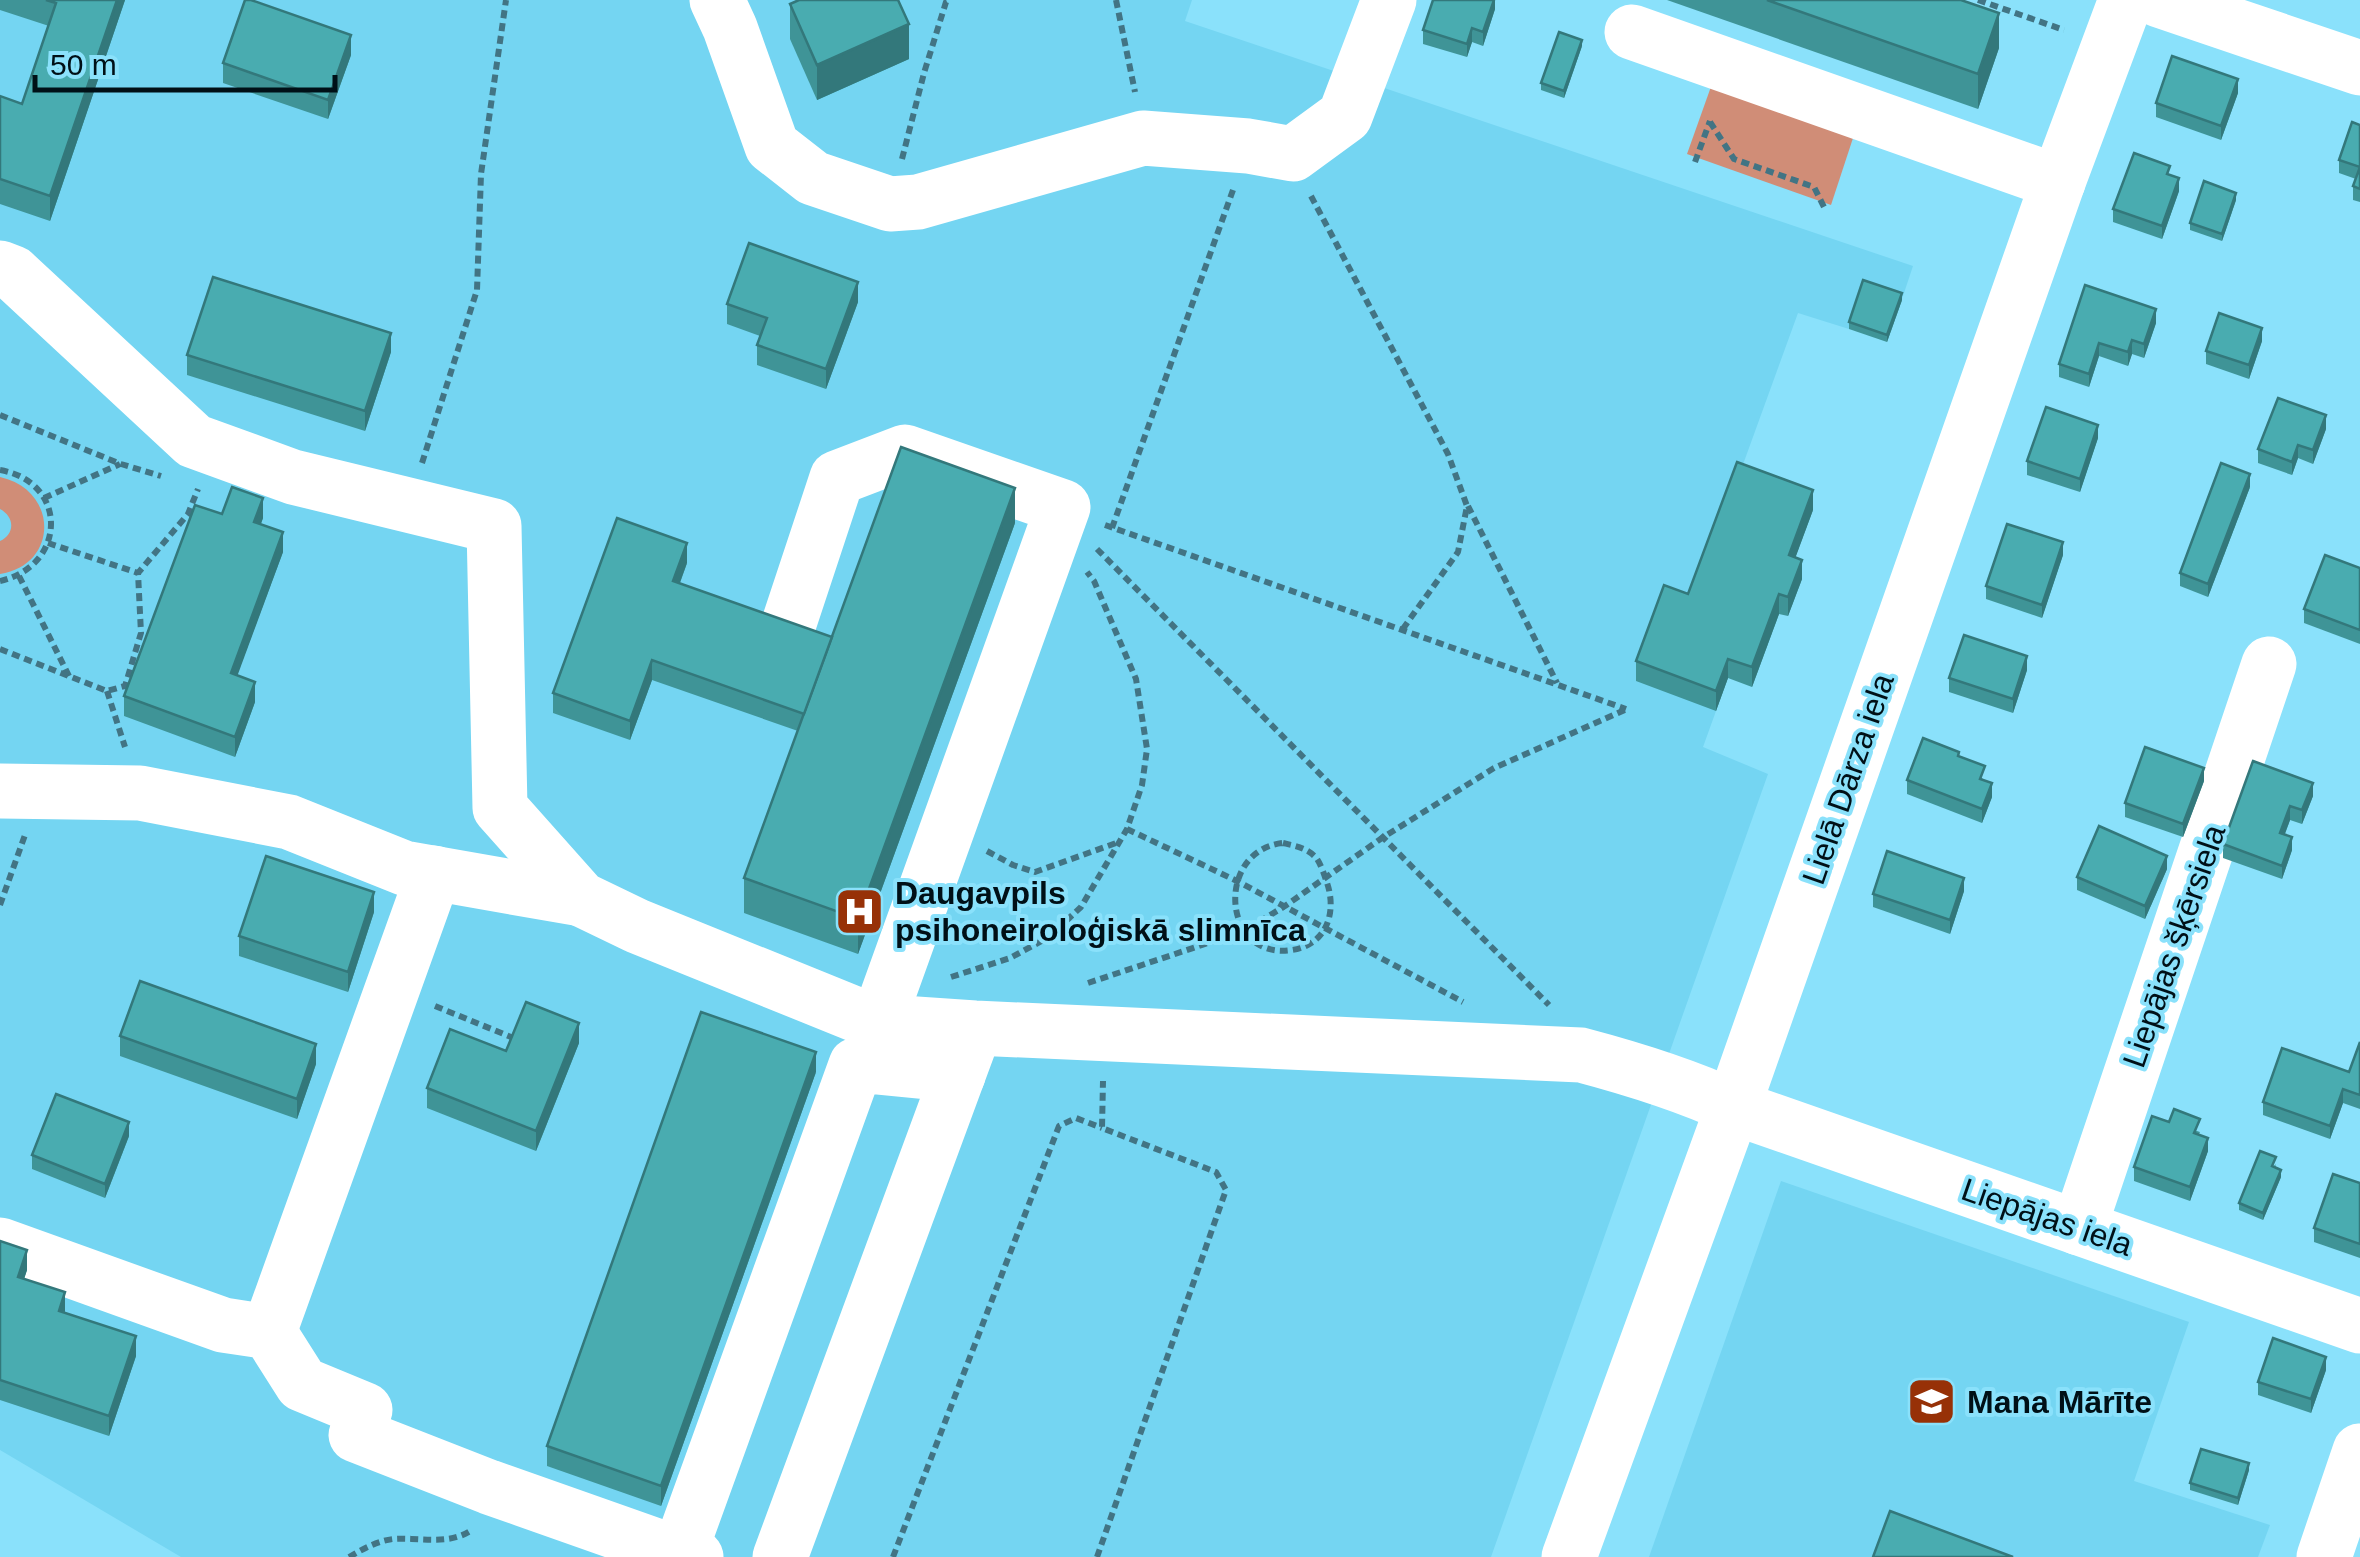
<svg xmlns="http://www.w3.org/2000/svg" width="2360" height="1557" font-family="Helvetica,sans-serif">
<rect width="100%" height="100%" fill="#8ae1fb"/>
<g fill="#74d5f2">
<path d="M0,0H1192L1185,21L1913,266L1902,299L1849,329L1798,313L1737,481L1716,711L1703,747L1768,774L1491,1557H181L0,1450Z"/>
<path d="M1781,1181L2189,1322L2134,1481L2270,1525L2258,1557H1649Z"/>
</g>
<g fill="#d08d77">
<path d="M1713,81L1855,132L1831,205L1687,154Z"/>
<path d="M0,477C59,490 59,565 0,574V541C15,534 15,517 0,509Z"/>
</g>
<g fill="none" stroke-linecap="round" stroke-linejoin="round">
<g stroke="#427484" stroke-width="6" stroke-dasharray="8 5" stroke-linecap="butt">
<path d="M1116,0L1135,92"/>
<path d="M1978,0L2064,30"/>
<path d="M1710,122L1734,159L1814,187L1825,209"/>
<path d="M902,159L924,73L946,2L951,0"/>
<path d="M1695,162L1710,121"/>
<path d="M1311,196L1448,454L1467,506L1458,552L1402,630"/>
<path d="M0,415L121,464L161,476"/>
<path d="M422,463L477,290L481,174L506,0"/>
<path d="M0,470C69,482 67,566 0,581"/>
<path d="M44,498L120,464"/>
<path d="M1468,506L1557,683"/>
<path d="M1105,525L1626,709"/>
<path d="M1112,528L1233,190"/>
<path d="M48,543L138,573"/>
<path d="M1097,549L1549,1005"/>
<path d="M19,576L69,676"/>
<path d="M0,649L107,691L125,686L141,633L138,573L188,514L198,489"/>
<path d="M107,691L125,747"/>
<path d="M1127,829L1237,881L1463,1002"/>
<path d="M1283,843C1296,846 1308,848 1317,859C1321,865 1324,874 1326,880C1338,911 1327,945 1292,950C1221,961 1215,850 1283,843Z"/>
<path d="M987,851L1013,865L1035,872L1119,842"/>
<path d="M0,905L25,835"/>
<path d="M951,977L1010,958L1049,937L1081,907L1127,829L1142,785L1147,749L1136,679L1094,581L1087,572"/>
<path d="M1088,983L1244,931L1285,906L1382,838L1494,768L1627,709"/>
<path d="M435,1006L516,1039"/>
<path d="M349,1557C363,1549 377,1541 393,1539C420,1537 448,1546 472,1530"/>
<path d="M893,1557L1059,1126L1076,1118L1102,1128"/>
<path d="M1097,1557L1226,1190L1216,1172L1102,1128L1103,1081"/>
</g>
<g stroke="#fff" stroke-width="55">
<path d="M717,0L730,28L772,146L813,178L890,204L918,202L1143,138L1248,146L1293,154L1345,116L1389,0"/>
<path d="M2159,0L2360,68"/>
<path d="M1632,32L2058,182"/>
<path d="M0,268L13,273L194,441L293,477L494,526L500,808L581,899L637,926L872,1021L975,1028L1581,1055C1634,1069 1683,1084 1733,1107L2360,1326"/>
<path d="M789,623L837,478L905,452L1063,507L878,1022"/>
<path d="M0,791L140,793L289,822L404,868L581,899"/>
<path d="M2079,1228L2269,664"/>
<path d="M0,1245L223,1325L269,1332L302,1384L365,1410L356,1435L489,1487L679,1554L696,1557"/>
<path d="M269,1332L434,873"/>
<path d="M679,1554L856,1065L958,1075"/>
<path d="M780,1557L969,1045"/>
<path d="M1569,1557L1733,1107L2058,182L2126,0"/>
<path d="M2324,1557L2360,1451"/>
</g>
</g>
<g fill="#3f9497">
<path d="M0,0H125L50,221L0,204V96L22,104L49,26L0,10Z"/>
<path d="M1495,0V9L1483,46L1472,42L1467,57L1423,44V30Z"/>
<path d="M1667,0H1961L1999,48L1978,109Z"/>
<path d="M790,4L909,59L817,100L790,39Z"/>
<path d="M1582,46L1564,98L1541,90V83Z"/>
<path d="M351,55L328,119L223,83V63Z"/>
<path d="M2238,93L2221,140L2156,117V103Z"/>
<path d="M2360,125V202L2353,200V186L2356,179L2339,173V160Z"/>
<path d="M2170,175L2179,191L2162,239L2113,222V209Z"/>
<path d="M2236,200L2222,241L2190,230V223Z"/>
<path d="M2085,285L2156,323L2144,358L2132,354L2128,366L2099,356L2089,387L2059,377V364Z"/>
<path d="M1902,300L1887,342L1849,329V322Z"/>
<path d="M858,302L826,389L757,365V345L760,336L727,324V304Z"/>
<path d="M2262,341L2249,379L2206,364V351Z"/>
<path d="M391,352L365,431L187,375V355Z"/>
<path d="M2326,429L2313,464L2298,458L2292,475L2258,463V449Z"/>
<path d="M2098,438L2080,492L2027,475V461Z"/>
<path d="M2250,487L2208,597L2180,586V573Z"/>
<path d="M1813,510L1795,558L1802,579L1788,616L1779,614L1752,687L1728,678L1716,711L1636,681V661L1688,594Z"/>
<path d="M222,514L263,518L261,524L283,552L237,675L255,702L235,757L124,716V696Z"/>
<path d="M1015,523L858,954L744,913V878L798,731L652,680L630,740L553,713V693L687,563L680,583L832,637Z"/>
<path d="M2063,555L2042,618L1986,599V586Z"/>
<path d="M2360,568V644L2304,623V609Z"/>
<path d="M2027,670L2013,713L1949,692V678Z"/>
<path d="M1959,757L1984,780L1992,797L1982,823L1907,794V780Z"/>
<path d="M2253,761L2313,796L2302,824L2290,820L2285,834L2292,850L2282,879L2223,858V844Z"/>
<path d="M2204,781L2183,837L2125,817V803Z"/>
<path d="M2167,869L2145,919L2077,890V877Z"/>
<path d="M1964,891L1950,934L1873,907V894Z"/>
<path d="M374,912L348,992L239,956V936Z"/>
<path d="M120,1036L316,1064L297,1119L120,1056Z"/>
<path d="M2360,1042V1109L2343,1103L2330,1139L2263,1115V1102L2349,1072Z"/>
<path d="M579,1043L536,1151L427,1108V1088L506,1051Z"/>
<path d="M816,1072L661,1506L547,1466V1446Z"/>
<path d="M2169,1122L2200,1132L2199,1134L2208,1151L2190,1201L2134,1181V1167Z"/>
<path d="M129,1136L105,1198L32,1169V1155Z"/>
<path d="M2276,1164L2275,1167L2281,1177L2263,1220L2239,1210V1203Z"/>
<path d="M2360,1183V1258L2314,1242V1228Z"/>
<path d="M0,1241L27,1270L24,1279L65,1313L136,1356L109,1436L0,1400Z"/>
<path d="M2326,1370L2311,1413L2258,1395V1382Z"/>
<path d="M2249,1470L2238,1505L2190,1490V1483Z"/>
</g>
<g fill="#33787b">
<path d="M117,0H125L50,221V196Z"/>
<path d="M1494,0H1495V9L1483,46V32Z"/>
<path d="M1999,13V48L1978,109V74Z"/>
<path d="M909,24V59L817,100V65Z"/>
<path d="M1472,28V42L1467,57V44Z"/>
<path d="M351,35V55L328,119V100Z"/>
<path d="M1582,40V46L1564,98V91Z"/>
<path d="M2238,79V93L2221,140V126Z"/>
<path d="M2179,178V191L2162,239V226Z"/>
<path d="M2236,193V200L2222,241V234Z"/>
<path d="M858,282V302L826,389V369Z"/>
<path d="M1902,293V300L1887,342V335Z"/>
<path d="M2156,309V323L2144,358V344Z"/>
<path d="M2262,328V341L2249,379V365Z"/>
<path d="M391,333V352L365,431V411Z"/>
<path d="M2132,340V354L2128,366V352Z"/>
<path d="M2099,343V356L2089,387V374Z"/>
<path d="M2326,415V429L2313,464V450Z"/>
<path d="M2098,425V438L2080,492V479Z"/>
<path d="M2298,445V458L2292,475V462Z"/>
<path d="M2250,474V487L2208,597V584Z"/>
<path d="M1015,488V523L858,954V919Z"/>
<path d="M1813,490V510L1789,575V555Z"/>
<path d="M263,498V518L254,541V522Z"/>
<path d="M283,532V552L231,693V673Z"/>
<path d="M2063,542V555L2042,618V605Z"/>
<path d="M687,543V563L673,601V581Z"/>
<path d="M1802,560V579L1788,616V597Z"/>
<path d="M1779,594V614L1752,687V667Z"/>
<path d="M2027,656V670L2013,713V699Z"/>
<path d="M1728,659V678L1716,711V691Z"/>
<path d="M652,660V680L630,740V721Z"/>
<path d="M255,682V702L235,757V737Z"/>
<path d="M2204,768V781L2183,837V824Z"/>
<path d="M1992,783V797L1982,823V809Z"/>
<path d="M2313,783V796L2302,824V810Z"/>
<path d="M2290,806V820L2280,846V833Z"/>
<path d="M2292,837V850L2282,879V866Z"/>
<path d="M2167,856V869L2145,919V906Z"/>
<path d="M1964,878V891L1950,934V920Z"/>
<path d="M374,892V912L348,992V972Z"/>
<path d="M579,1023V1043L536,1151V1131Z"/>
<path d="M316,1044V1064L297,1119V1099Z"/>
<path d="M816,1052V1072L661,1506V1486Z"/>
<path d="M2343,1089V1103L2330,1139V1126Z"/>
<path d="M129,1122V1136L105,1198V1184Z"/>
<path d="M2208,1138V1151L2190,1201V1187Z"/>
<path d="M2281,1170V1177L2263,1220V1213Z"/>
<path d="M27,1250V1270L18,1297V1277Z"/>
<path d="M65,1292V1312L59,1311Z"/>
<path d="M136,1336V1356L109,1436V1416Z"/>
<path d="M2326,1357V1370L2311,1413V1399Z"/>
<path d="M2249,1463V1470L2238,1505V1498Z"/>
</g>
<g fill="#49acb0" stroke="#33787b" stroke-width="2.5">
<path d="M46,0H117L50,196L0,179V96L22,104L56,3Z"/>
<path d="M245,0H251L351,35L328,100L223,63Z"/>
<path d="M799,0H898L909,24L817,65L790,4Z"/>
<path d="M1433,0H1494L1483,32L1472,28L1467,44L1423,30Z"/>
<path d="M1767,0H1961L1999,13L1978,74Z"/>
<path d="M1559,32L1582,40L1564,91L1541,83Z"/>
<path d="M2172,56L2238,79L2221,126L2156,103Z"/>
<path d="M2352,122L2360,125V167L2339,160Z"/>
<path d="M2134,153L2170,166L2167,174L2179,178L2162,226L2113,209Z"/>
<path d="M2360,167V189L2353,186Z"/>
<path d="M2204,181L2236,193L2222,234L2190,223Z"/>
<path d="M749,243L858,282L826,369L757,345L767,318L727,304Z"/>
<path d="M213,277L391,333L365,411L187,355Z"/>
<path d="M1863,280L1902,293L1887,335L1849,322Z"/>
<path d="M2085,285L2156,309L2144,344L2132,340L2128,352L2099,343L2089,374L2059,364Z"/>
<path d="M2219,313L2262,328L2249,365L2206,351Z"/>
<path d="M2278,398L2326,415L2313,450L2298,445L2292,462L2258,449Z"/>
<path d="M2046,407L2098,425L2080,479L2027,461Z"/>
<path d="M901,447L1015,488L858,919L744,878Z"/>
<path d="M1737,462L1813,490L1789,555L1802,560L1788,597L1779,594L1752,667L1728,659L1716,691L1636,661L1664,585L1688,594Z"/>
<path d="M2221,463L2250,474L2208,584L2180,573Z"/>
<path d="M232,487L263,498L254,522L283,532L231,673L255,682L235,737L124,696L195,505L222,514Z"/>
<path d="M617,518L687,543L673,581L832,637L804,714L652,660L630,721L553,693Z"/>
<path d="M2007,524L2063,542L2042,605L1986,586Z"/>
<path d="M2325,555L2360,568V630L2304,609Z"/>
<path d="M1964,635L2027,656L2013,699L1949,678Z"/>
<path d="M1923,738L1959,752L1958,756L1985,766L1980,779L1992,783L1982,809L1907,780Z"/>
<path d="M2145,747L2204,768L2183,824L2125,803Z"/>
<path d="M2253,761L2313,783L2302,810L2290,806L2280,833L2292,837L2282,866L2223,844Z"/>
<path d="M2099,826L2167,856L2145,906L2077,877Z"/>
<path d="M1887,851L1964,878L1950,920L1873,894Z"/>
<path d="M266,856L374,892L348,972L239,936Z"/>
<path d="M140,981L316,1044L297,1099L120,1036Z"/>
<path d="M526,1002L579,1023L536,1131L427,1088L450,1029L506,1051Z"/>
<path d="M701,1012L816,1052L661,1486L547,1446Z"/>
<path d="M2360,1042V1095L2343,1089L2330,1126L2263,1102L2282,1048L2349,1072Z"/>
<path d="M56,1094L129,1122L105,1184L32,1155Z"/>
<path d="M2174,1109L2200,1119L2194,1133L2208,1138L2190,1187L2134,1167L2152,1116L2169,1122Z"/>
<path d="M2260,1151L2276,1157L2272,1166L2281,1170L2263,1213L2239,1203Z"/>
<path d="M2333,1174L2360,1183V1244L2314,1228Z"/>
<path d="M0,1241L27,1250L18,1277L65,1292L59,1311L136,1336L109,1416L0,1380Z"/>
<path d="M2273,1338L2326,1357L2311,1399L2258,1382Z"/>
<path d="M2201,1449L2249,1463L2238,1498L2190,1483Z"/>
<path d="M1890,1511L2013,1557H1873Z"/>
</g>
<defs>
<symbol id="hospital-square" viewBox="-11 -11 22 22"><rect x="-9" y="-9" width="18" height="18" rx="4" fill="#973107" stroke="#8ae1fb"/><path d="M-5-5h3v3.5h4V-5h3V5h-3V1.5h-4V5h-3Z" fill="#fff"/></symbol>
<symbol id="school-square" viewBox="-11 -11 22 22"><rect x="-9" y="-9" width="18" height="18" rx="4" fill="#973107" stroke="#8ae1fb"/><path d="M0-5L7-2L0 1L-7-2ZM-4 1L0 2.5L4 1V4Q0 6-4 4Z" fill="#fff"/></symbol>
</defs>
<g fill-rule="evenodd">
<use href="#hospital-square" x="832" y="884" width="55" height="55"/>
<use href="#school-square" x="1904" y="1374" width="55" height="55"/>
</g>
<g text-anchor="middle" stroke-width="8" stroke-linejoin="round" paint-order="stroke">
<g font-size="32" fill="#001017" stroke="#8ae1fb">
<text transform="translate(1848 779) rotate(-71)" y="11">Lielā Dārza iela</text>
<text transform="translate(2174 946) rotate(-71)" y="11">Liepājas šķērsiela</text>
<text transform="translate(2047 1217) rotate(19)" y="11">Liepājas iela</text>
</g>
<g font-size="32" font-weight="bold" fill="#001017" stroke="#8ae1fb" text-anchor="start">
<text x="895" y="904">Daugavpils<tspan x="895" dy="37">psihoneiroloģiskā slimnīca</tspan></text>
<text x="1967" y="1413">Mana Mārīte</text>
</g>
</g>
<path d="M35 75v15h300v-15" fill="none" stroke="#001017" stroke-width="5"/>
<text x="50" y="75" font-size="30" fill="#001017" stroke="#8ae1fb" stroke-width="8" paint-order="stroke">50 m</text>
</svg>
